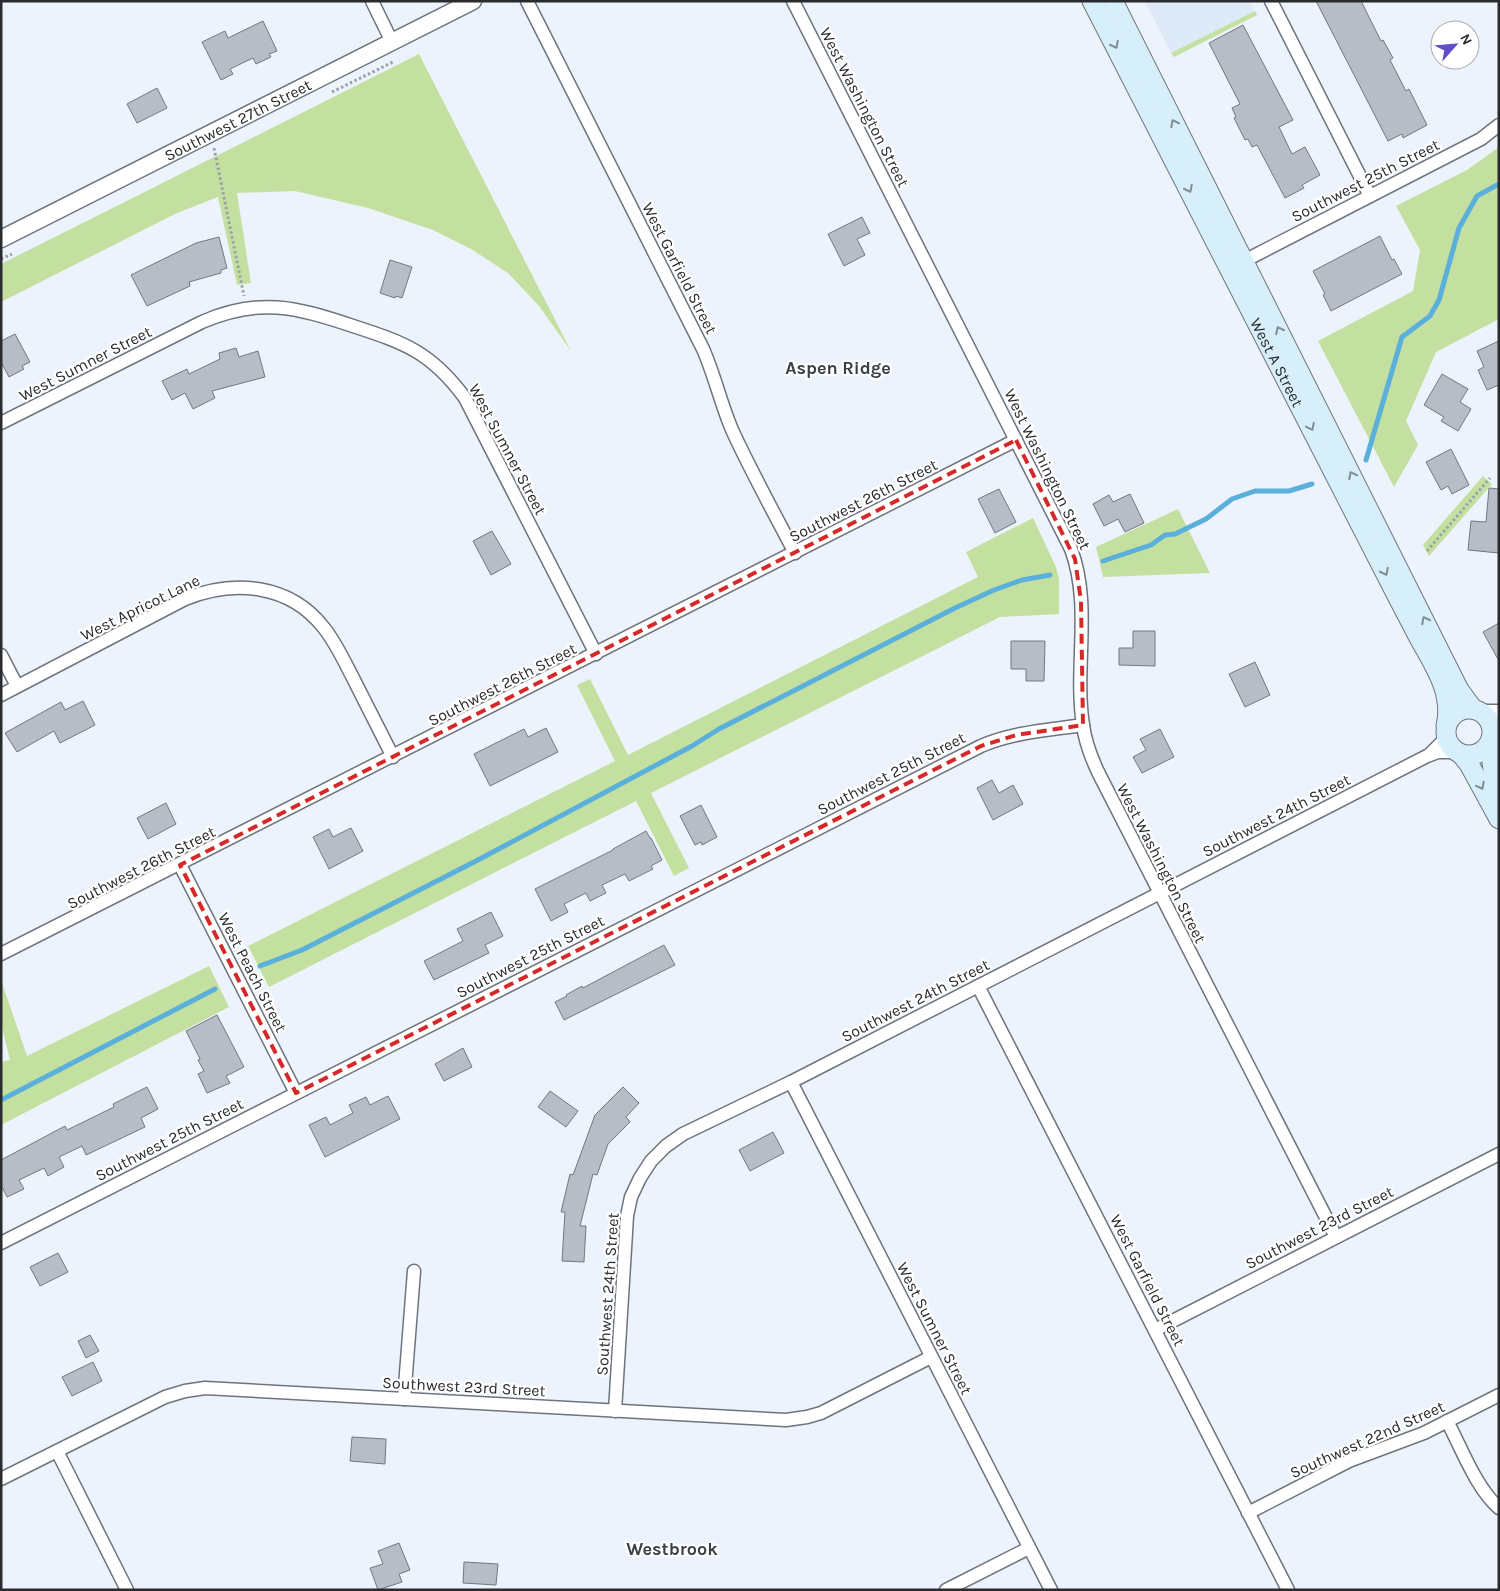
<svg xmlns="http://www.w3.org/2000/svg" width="1500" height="1591" font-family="Karla,sans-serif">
<rect width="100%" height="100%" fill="#edf3fc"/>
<path fill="#dee9f8" d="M1150,1H1250L1255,11L1171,53L1146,3Z"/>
<g fill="#c3e0a0">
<path d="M1255,11L1257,15L1174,57L1171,53Z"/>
<path d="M419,54L571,351L539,306L508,273L471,249L433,230L368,208L295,191L237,193L251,283L237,285L218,197L177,213L1,302V264Z"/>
<path d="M1499,147V319L1436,352L1406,421L1418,445L1394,487L1318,341L1413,291L1420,250L1396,206L1467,170Z"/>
<path d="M1483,476L1492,484L1429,556L1423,545Z"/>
<path d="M1178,509L1210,573L1103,577L1096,547Z"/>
<path d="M1033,518L1056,567L1059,579V614L1000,617L651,793L689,868L674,876L636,801L269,987L248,946L615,761L577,685L590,679L628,755L978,577L966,552Z"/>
<path d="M209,966L229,1007L1,1125V1062L10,1060L1,1023V980L27,1056Z"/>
</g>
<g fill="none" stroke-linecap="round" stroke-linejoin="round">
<g stroke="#5ab0db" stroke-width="5">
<path d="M1366,460L1402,337L1430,316L1439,300L1459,228L1477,196L1499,184"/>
<path d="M1103,561L1151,545L1165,535L1175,534L1206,519L1232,499L1255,491H1289L1312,484"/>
<path d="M260,966L302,950L476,861L692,746L719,729L955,608L994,590L1022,580L1050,575"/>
<path d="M1,1100L215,989"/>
</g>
</g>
<g fill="#b7bdc6" stroke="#727780">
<path d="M1316,1H1361L1381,41L1383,40L1393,58L1390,60L1406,91L1409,89L1427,125L1403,138L1402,134L1388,141Z"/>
<path d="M263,21L277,51L269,54L271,57L256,64L253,58L230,69L233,74L221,80L202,42L225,31L228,38Z"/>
<path d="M1243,25L1293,120L1279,127L1292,154L1305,147L1320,175L1302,185L1304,188L1285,198L1257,145L1252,147L1248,139L1245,140L1234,118L1236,117L1232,108L1240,104L1209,43Z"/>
<path d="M157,88L167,108L137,123L127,104Z"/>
<path d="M862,217L870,233L857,239L865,255L844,266L828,234Z"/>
<path d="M1380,236L1392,260L1394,259L1402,274L1331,311L1323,295L1325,294L1313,271Z"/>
<path d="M219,237L227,268L221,270V273L189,282L190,286L147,306L131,275L196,243Z"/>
<path d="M390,260L412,267L402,298L396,296L395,298L380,293Z"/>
<path d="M15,334L30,362L22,366L24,369L9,377L1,362V341Z"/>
<path d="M1499,341V385L1487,390L1478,370L1484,367L1477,351Z"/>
<path d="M236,348L239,357L258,351L265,377L212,391L215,398L193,409L185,393L172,400L162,381L187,369L189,374L220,359L219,353Z"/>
<path d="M1442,374L1468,389L1460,402L1471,409L1458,431L1441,421L1444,417L1424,405Z"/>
<path d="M1451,449L1469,485L1452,494L1448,486L1441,490L1426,462Z"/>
<path d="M1489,488L1499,489V553L1468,550L1471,521L1486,522Z"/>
<path d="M999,489L1016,522L995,533L978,499Z"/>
<path d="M1130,494L1144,523L1125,532L1118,519L1104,526L1093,504L1109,495L1113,502Z"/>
<path d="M492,531L511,564L491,575L473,541Z"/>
<path d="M1499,623V661L1483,632Z"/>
<path d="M1133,631H1155V666L1119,665V648H1133Z"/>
<path d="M1011,641H1045L1044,681H1026V669H1011Z"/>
<path d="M1255,662L1270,695L1245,707L1229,674Z"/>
<path d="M83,701L95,725L60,743L54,731L17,752L5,733L61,702L65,710Z"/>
<path d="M546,728L558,752L490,786L474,754L524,729L528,737Z"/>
<path d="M1160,729L1174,757L1142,773L1133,757L1146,750L1140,739Z"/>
<path d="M992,780L999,793L1013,785L1023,804L993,820L977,788Z"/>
<path d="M166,803L176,824L148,839L137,818Z"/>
<path d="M701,805L717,837L702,845L701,842L695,845L680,816Z"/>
<path d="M351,828L363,851L329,869L313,837L329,829L333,837Z"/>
<path d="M646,831L650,838H651L662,860L651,866L653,869L629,881L625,874L602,885L606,893L590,901L586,893L564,904L568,912L551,921L535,889L613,850V849Z"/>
<path d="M491,912L503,936L485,945L489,953L434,980L424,961L463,941L457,929Z"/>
<path d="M664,945L675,965L564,1020L555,1002L567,996L566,995L582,986L583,988Z"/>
<path d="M217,1015L244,1067L226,1076L230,1083L207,1093L198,1074L204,1071L198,1060L200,1059L186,1031Z"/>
<path d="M463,1048L472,1067L444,1081L435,1064Z"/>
<path d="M147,1087L158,1109L141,1118L145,1127L86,1155L82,1146L59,1157L64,1167L48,1176L44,1168L19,1180L24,1189L7,1197L1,1185V1160L65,1126L67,1130L114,1107L113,1104Z"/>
<path d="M623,1087L639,1103L626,1117L630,1122L608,1144L597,1175L593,1174L580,1226H586L584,1262L562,1261L565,1212H561L570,1174L573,1175L595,1115Z"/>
<path d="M550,1091L578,1111L566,1127L538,1107Z"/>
<path d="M388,1096L400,1119L325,1157L309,1125L326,1117L330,1125L353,1113L349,1105L366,1097L370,1105Z"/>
<path d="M773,1132L784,1153L750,1171L739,1150Z"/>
<path d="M58,1253L68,1272L40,1286L30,1267Z"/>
<path d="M90,1335L99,1351L86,1358L78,1341Z"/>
<path d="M93,1362L102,1381L72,1396L62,1377Z"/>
<path d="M352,1437L386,1439L385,1464L350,1461Z"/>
<path d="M399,1543L410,1570L399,1574L402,1582L378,1590L370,1568L383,1564L378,1551Z"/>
<path d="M464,1562L498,1564L496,1585L463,1583Z"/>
</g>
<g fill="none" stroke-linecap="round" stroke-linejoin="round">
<defs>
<g id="minor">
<path d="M372,1L392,42"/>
<path d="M527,1L703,349C715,376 721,405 733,432C752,473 774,513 795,553"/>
<path d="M793,1L1071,549C1092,605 1074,667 1083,725C1085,741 1091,757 1098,772L1336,1237"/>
<path d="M1271,1L1370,196"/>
<path d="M1244,261L1481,139L1499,125"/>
<path d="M1,423L202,322C259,297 296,307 353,326C405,343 431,352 465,398L596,654"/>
<path d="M1,655L17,686"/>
<path d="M1,695L185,599C234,579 290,584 324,628C336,643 344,661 353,678C366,704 380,731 393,757"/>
<path d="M1479,711H1499"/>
<path d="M1492,734L1499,724"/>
<path d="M1429,755L1442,742L1446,736"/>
<path d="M180,865L296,1093"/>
<path d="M1,954L1016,440"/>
<path d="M978,986L1288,1590"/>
<path d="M791,1082L1051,1590"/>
<path d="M1,1243L981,746C1013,732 1049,730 1083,725"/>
<path d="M1155,1330L1499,1154"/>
<path d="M404,1399L414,1271"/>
<path d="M615,1411L627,1216L631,1197L640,1178L651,1161L666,1146L683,1134L791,1082L1427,756L1438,752H1456"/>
<path d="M1447,1421C1462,1449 1476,1488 1499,1508"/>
<path d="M57,1451L127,1590"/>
<path d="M1,1479L165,1397L185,1391L205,1388L786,1420L807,1417L821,1413L931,1357"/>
<path d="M1248,1513L1349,1461L1424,1433L1499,1395"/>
<path d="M946,1590L1029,1548"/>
</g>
<g id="tertiary">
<path id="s1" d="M1,239L473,1"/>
</g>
<g id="secondary">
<path id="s2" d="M1092,1L1393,588C1401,604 1410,620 1418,636C1433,664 1454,692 1446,726"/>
<path d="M1113,1L1459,690L1473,709"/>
<circle cx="1469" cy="732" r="23"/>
<path d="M1492,736C1491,755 1491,772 1499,790"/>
<path d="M1461,754L1469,764L1499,819"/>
</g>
</defs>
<use href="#minor" stroke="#6e747c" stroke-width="15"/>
<use href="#tertiary" stroke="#6e747c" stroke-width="19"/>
<use href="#secondary" stroke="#6e747c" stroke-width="21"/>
<g stroke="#9ca1a8" stroke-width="3" stroke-dasharray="2.5 2.5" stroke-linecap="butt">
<path d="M332,92L393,62"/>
<path d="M214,148L244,296"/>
<path d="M1,259L12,254"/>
<path d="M1427,551L1490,478"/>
</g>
<use href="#minor" stroke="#fff" stroke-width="12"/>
<use href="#tertiary" stroke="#fff" stroke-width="16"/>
<use href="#secondary" stroke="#d7effa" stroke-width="19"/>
</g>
<defs><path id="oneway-chevron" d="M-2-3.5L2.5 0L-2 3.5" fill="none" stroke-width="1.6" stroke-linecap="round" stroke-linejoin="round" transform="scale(1.25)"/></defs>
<g stroke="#808d94">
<use href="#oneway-chevron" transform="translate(1115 45) rotate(63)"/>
<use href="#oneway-chevron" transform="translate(1174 123) rotate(-117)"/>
<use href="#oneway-chevron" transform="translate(1189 189) rotate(63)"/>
<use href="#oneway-chevron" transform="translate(1279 330) rotate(-117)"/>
<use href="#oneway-chevron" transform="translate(1311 427) rotate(63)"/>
<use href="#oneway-chevron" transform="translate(1352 475) rotate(-117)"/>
<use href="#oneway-chevron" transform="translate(1385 572) rotate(63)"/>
<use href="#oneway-chevron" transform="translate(1425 620) rotate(-117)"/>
<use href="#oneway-chevron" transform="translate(1481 786) rotate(62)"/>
</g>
<path fill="none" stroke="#d62828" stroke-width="4" stroke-dasharray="10 6" stroke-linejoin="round" d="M1016,440L1075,559L1081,601L1083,725L1016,735L981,746L296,1093L180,865Z"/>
<g text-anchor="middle" stroke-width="4.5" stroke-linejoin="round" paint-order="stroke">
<g font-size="16" fill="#292b2f" stroke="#fff">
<text transform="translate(865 107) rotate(63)" y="6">West Washington Street</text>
<text dy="6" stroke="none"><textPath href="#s1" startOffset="265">Southwest 27th Street</textPath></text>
<text transform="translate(1365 180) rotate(-27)" y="6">Southwest 25th Street</text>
<text transform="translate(680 268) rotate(63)" y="6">West Garfield Street</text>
<text dy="6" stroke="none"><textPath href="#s2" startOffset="406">West A Street</textPath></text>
<text transform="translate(85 363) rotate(-27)" y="6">West Sumner Street</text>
<text transform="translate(508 449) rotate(62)" y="6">West Sumner Street</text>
<text transform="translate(1048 469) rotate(64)" y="6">West Washington Street</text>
<text transform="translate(863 500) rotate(-27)" y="6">Southwest 26th Street</text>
<text transform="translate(140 607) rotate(-26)" y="6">West Apricot Lane</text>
<text transform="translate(502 684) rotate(-27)" y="6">Southwest 26th Street</text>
<text transform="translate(891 773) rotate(-27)" y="6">Southwest 25th Street</text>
<text transform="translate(1276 815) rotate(-27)" y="6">Southwest 24th Street</text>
<text transform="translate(1162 863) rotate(63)" y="6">West Washington Street</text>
<text transform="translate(141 867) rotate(-27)" y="6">Southwest 26th Street</text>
<text transform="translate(530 956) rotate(-27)" y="6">Southwest 25th Street</text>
<text transform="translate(253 972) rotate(63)" y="6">West Peach Street</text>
<text transform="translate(915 1000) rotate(-27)" y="6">Southwest 24th Street</text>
<text transform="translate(169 1139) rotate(-27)" y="6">Southwest 25th Street</text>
<text transform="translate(1319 1227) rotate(-27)" y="6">Southwest 23rd Street</text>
<text transform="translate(1148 1280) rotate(63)" y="6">West Garfield Street</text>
<text transform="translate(607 1294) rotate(-86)" y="6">Southwest 24th Street</text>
<text transform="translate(935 1328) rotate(63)" y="6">West Sumner Street</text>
<text transform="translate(464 1386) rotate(3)" y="6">Southwest 23rd Street</text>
<text transform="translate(1367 1439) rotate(-24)" y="6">Southwest 22nd Street</text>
</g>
<g font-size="18" font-weight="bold" fill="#3b4047" stroke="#fff">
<text x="838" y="374">Aspen Ridge</text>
<text x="672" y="1555">Westbrook</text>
</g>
</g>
<rect width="1500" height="1591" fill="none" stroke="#292b2f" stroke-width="5"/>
<g transform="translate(1455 45) rotate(63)"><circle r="24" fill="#ffffff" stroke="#a9aaac"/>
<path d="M0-4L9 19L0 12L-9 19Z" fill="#644ec7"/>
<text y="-8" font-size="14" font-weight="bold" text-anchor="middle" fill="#292b2f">N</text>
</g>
</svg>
